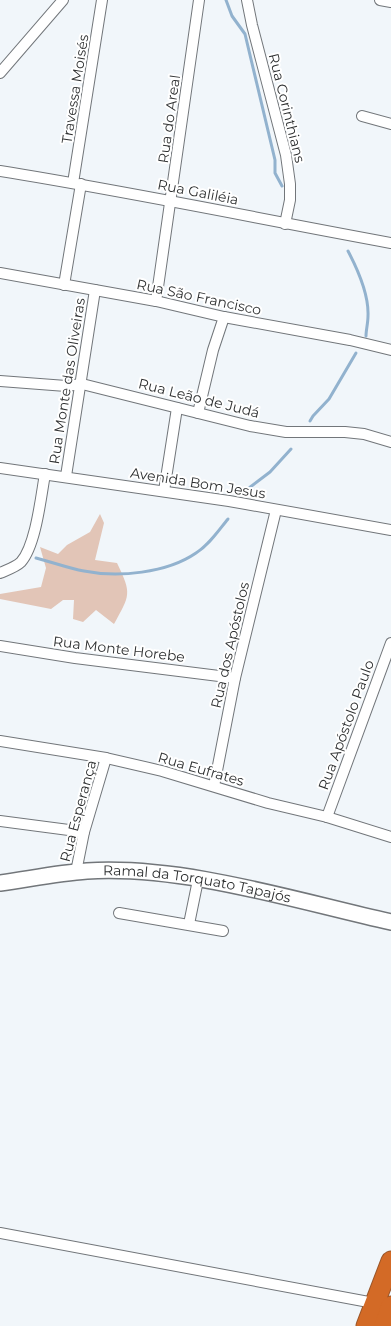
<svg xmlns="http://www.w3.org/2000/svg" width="391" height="1326" font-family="Montserrat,sans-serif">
<rect width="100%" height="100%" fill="#f1f6fa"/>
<path fill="#e2c5b7" d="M100,514L104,523L95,560L117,563C132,594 130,595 114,624L96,610L83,622L73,619L74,600H63L51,609L0,599V594L41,587L46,568L40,547L58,554L67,545L90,532Z"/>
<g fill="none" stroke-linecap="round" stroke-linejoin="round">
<g stroke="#92b2ce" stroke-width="3">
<path d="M226,0L232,16L245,34L275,160V173L282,186"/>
<path d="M348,251C358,270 369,295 368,316C368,323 366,330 366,336"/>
<path d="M310,421L313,416L329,399L356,353"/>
<path d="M245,491L270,472L291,449"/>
<path d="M36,558C52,562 68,568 84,571C118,578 167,573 196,553C209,545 218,531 228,519"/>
</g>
<defs>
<g id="street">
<path d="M247,0L252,25L286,155L290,184V200L285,224"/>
<path d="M380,0L391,2"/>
<path d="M0,73L63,0"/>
<path d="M362,116L391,124"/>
<path d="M0,171C131,192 260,219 391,243"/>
<path d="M73,183L102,0"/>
<path d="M0,273L156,301L224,317L350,340L391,350"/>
<path d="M64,285L81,184"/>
<path d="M156,301L199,0"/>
<path d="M0,381L66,386L82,384L250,426L286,432H345L364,434L391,442"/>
<path d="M198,413L213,350L224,317"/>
<path d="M0,468L229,501L391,530"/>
<path d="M66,476L95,290"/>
<path d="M164,491L177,408"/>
<path d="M0,573C7,570 16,567 21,562C36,545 41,496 45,474"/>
<path d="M0,646L75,658L235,678"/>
<path d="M0,741L106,758L162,771L268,803L327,817L391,837"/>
<path d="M214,786L235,678L276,510"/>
<path d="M327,817L391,643"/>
<path d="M0,821L84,832"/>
<path d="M76,872L84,832L106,758"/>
<path d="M119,913L223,931"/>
<path d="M189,924L198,880"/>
<path d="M0,1233L374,1303"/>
</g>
<g id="secondary">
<path id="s1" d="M0,883C29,879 58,873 87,871C184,865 296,901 391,922"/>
</g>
<g id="highway">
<path d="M366,1326L391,1261"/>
<path d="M384,1326L391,1306"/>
</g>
</defs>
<use href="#street" stroke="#72767a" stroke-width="12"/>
<use href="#secondary" stroke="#72767a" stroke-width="18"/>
<use href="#highway" stroke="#99562a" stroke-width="21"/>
<use href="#street" stroke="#fff" stroke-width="10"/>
<use href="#secondary" stroke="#fff" stroke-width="15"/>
<use href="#highway" stroke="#d36a26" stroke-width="19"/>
</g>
<g text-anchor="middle" stroke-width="4" stroke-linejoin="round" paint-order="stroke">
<g font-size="14" fill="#2e3031" stroke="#fff">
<text transform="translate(75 89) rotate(-81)" y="5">Travessa Moisés</text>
<text transform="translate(287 108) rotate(76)" y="5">Rua Corinthians</text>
<text transform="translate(169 119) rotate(-82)" y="5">Rua do Areal</text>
<text transform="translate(198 192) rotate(11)" y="5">Rua Galiléia</text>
<text transform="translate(199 297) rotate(12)" y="5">Rua São Francisco</text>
<text transform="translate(67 381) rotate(-81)" y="5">Rua Monte das Oliveiras</text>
<text transform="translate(199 398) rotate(14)" y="5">Rua Leão de Judá</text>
<text transform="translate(198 483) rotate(9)" y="5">Avenida Bom Jesus</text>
<text transform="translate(230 645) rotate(-77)" y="5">Rua dos Apóstolos</text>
<text transform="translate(119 649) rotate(7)" y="5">Rua Monte Horebe</text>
<text transform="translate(346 725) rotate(-70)" y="5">Rua Apóstolo Paulo</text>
<text transform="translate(201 769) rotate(16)" y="5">Rua Eufrates</text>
<text transform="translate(78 811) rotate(-75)" y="5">Rua Esperança</text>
<text dy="5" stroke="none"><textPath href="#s1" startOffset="199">Ramal da Torquato Tapajós</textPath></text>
</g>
</g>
</svg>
